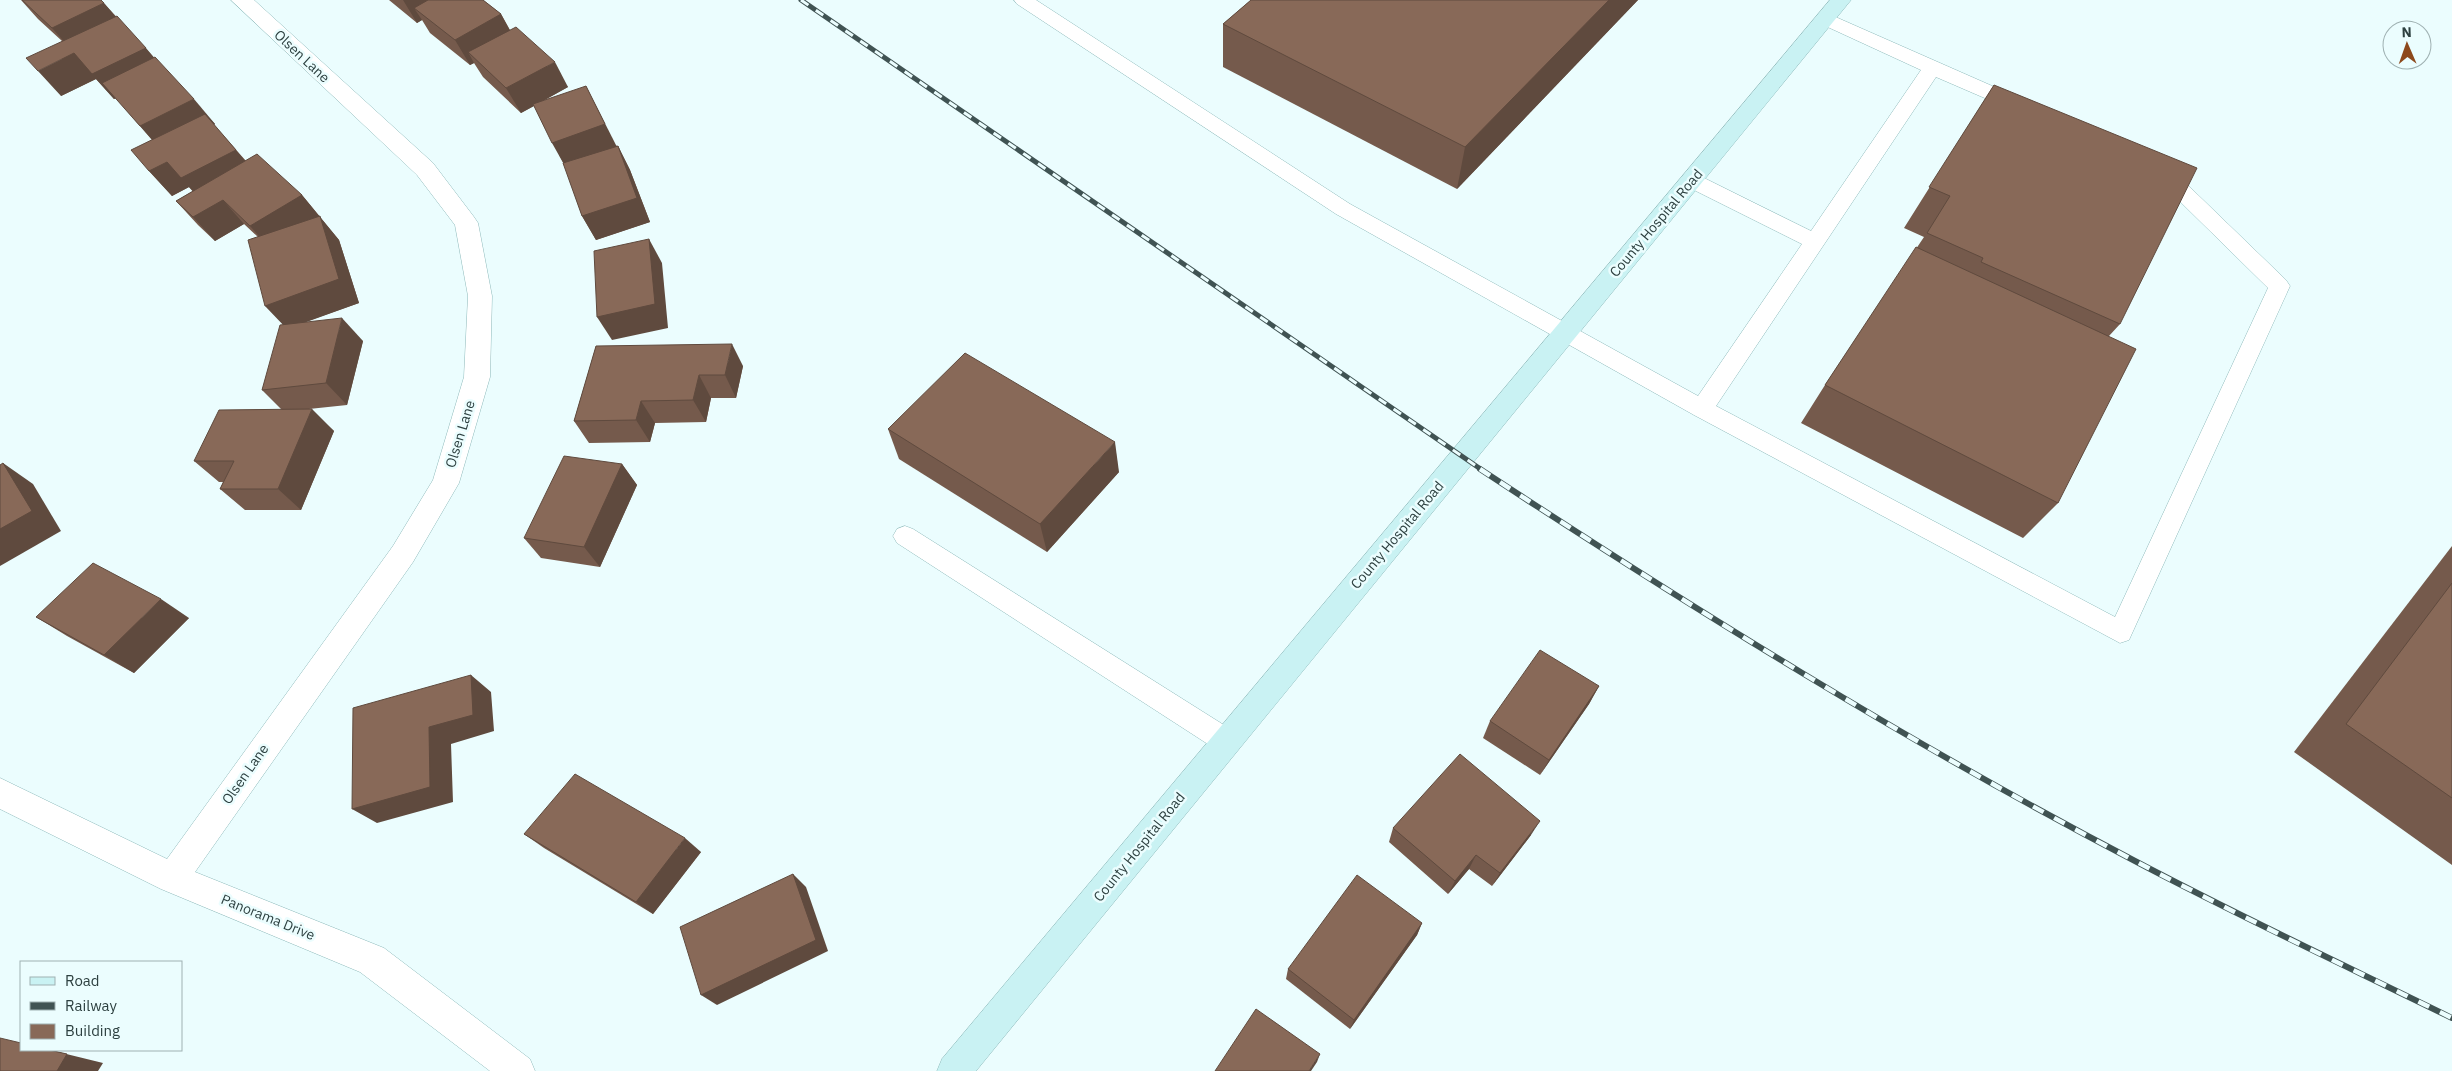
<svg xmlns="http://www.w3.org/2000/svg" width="2452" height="1071" font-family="'IBM Plex Sans',sans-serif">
<rect width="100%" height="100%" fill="#ebfdfe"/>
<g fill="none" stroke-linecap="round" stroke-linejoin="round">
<defs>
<g id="service">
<path d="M1014,0H1036L1350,204L1698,396L1802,244L1684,185L1681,180L1684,175L1691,173L1698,175L1811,231L1921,70L1819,23L1816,19L1819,15L1825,13L1831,15L2024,100L2027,105L2024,110L2017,112L1936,77L1716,406L2115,617L2268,288L2154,176L2151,171L2154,166L2161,164L2168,166L2286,280L2290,286L2129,640L2120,643L1694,415L1336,214L1017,4Z"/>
<path d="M905,526L913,529L1235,732L1239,741L1235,750L1226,753L1217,750L897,543L893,536L897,529Z"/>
</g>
<path id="minor" d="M231,0H254L433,163L474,217L478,223L492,296L490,377L459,483L413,562L195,872L384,948L530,1059L535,1071H490L360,972L161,889L0,809V778L167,859L393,546L433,480L464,377L468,296L455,225L417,175Z"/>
<path id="secondary" d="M1830,0H1851L976,1071H937L942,1059Z"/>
</defs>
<use href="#service" stroke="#8ebabb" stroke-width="1"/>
<use href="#minor" stroke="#8ebabb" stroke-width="1"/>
<use href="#secondary" stroke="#8ebabb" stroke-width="1"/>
<use href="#service" fill="#fff" fill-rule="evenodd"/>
<use href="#minor" fill="#fff" fill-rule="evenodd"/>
<use href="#secondary" fill="#c9f2f3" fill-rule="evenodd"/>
<defs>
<path id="rail-far1" d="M801,0L1482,470"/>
<path id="rail" d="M1480,469C1693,609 1909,743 2135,861C2239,916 2346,966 2452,1018"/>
</defs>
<use href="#rail-far1" stroke="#405353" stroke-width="5"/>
<use href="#rail" stroke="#405353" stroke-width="6"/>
<use href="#rail-far1" stroke="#ebfdfe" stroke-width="3" stroke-dasharray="9" stroke-linecap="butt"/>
<use href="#rail" stroke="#ebfdfe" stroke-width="4.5" stroke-dasharray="12" stroke-linecap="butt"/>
</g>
<g fill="#755a4c">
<path d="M21,0H101L215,124L214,125L246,161L302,195L339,240L359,303L305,322L363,341L347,405L309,409L334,431L301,510H245L220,489L223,482H219L194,461L282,410L262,390L283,325L258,237L244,224L215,241L198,225L176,201L193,191L189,187L172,196L149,171L152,140L116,98L114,99L96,79L61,96L62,41L38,19Z"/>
<path d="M389,0H483L501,14L510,30L568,87L543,101L617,146H618L630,170L650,222L596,240L582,216L564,164L534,106L521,113L483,77L474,63L470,65L430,33L422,20L417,23Z"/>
<path d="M1251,0H1638L1457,189L1223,67V24Z"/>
<path d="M1994,85L2120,324L2109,336L2058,503L2023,538L1801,423L1825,385L1924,237L1904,228Z"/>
<path d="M596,346L743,366L736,398H711L706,422L655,423L650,442L589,443L574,421Z"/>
<path d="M888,429L1119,472L1047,552L899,459Z"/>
<path d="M622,464L637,485L600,567L541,558L524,538Z"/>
<path d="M2452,546V865L2294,752Z"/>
<path d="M36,617L189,618L134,673L67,636Z"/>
<path d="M1599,686L1589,704L1540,775L1483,738L1490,721Z"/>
<path d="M1393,828L1531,835L1492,886L1469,869L1448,894L1389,842Z"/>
<path d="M524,834L701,852L653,914L544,848Z"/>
<path d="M1422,923L1417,935L1350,1029L1286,979L1288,969Z"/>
</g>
<g fill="#5f4a3e">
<path d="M403,0H460L414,8L422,20L417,23Z"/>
<path d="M1609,0H1638L1457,189L1465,147Z"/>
<path d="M104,3L125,28L75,54L52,28Z"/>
<path d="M501,14L515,40L468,52L474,63L470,65L455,40Z"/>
<path d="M146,48L167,73L114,99L96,79L61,96L38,71L74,53Z"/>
<path d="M555,62L568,87L521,113L506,88Z"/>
<path d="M586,86L618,149L566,168L552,143Z"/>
<path d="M194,99L215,124L162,151L140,126Z"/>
<path d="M618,146L630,170L650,222L596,240L582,216Z"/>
<path d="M236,150L257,175L203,203L189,187L172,196L149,171L167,162Z"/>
<path d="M302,195L339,240L359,303L287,329L265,306L271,250L250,226Z"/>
<path d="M223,200L244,224L215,241L193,217Z"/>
<path d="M649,239L662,263L668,328L612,340L597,317Z"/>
<path d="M342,318L363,341L347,405L326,383Z"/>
<path d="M732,344L743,366L736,398L725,375Z"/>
<path d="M699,375L711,398L706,422L693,400Z"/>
<path d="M641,401L655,423L650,442L636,420Z"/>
<path d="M312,409L334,431L301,510L278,489Z"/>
<path d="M1115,442L1119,472L1047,552L1040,524Z"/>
<path d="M3,463L33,484L61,531L0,566V529Z"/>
<path d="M622,464L637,485L600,567L584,547Z"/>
<path d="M161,599L189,618L134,673L104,655Z"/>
<path d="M471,675L491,692L494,731L451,744L453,802L377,823L352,809L429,727Z"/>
<path d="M1599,686L1589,704L1540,775L1549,760Z"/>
<path d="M1540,821L1531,835L1492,886L1500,873Z"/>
<path d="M685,838L701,852L653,914L636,902Z"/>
<path d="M1476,855L1469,869L1448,894L1455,881Z"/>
<path d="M793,874L806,887L828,951L717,1005L701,995Z"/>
<path d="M1422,923L1417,935L1350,1029L1354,1020Z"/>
<path d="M50,1050L103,1063L98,1071H57Z"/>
<path d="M1320,1054L1317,1062L1311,1071H1309Z"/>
</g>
<g fill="#886958" stroke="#5f4a3e">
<path d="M22,0H101L104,3L52,28Z"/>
<path d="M428,0H483L501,14L455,40L414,8Z"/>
<path d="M1251,0H1609L1465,147L1223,24Z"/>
<path d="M117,16L146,48L92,74L74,53L38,71L26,58Z"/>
<path d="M516,27L555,62L506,88L468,52Z"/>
<path d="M155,57L194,99L140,126L102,83Z"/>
<path d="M1994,85L2197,168L2120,324L1981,262L1983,258L1927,233L1950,196L1929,187Z"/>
<path d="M586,86L605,124L552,143L533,104Z"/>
<path d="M205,114L236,150L181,178L167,162L149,171L131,150Z"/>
<path d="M618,146L637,198L582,216L563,163Z"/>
<path d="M257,154L302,195L250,226L223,200L193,217L176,201Z"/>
<path d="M320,216L339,279L265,306L248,240Z"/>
<path d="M649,239L655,304L597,317L594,251Z"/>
<path d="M1916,247L2136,349L2058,503L1825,385Z"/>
<path d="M342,318L326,383L262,390L280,325Z"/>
<path d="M732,344L725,375H699L693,400L641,401L636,420L574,421L596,346Z"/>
<path d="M965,353L1115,442L1040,524L888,429Z"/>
<path d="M312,409L278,489H220L234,461H194L219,410Z"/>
<path d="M564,456L622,464L584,547L524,538Z"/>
<path d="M3,463L32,511L0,529V465Z"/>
<path d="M93,563L161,599L104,655L36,617Z"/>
<path d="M2452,583V798L2346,724Z"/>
<path d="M1540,650L1599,686L1549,760L1490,721Z"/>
<path d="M471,675L473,715L429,727L430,787L352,809L353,708Z"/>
<path d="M1460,754L1540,821L1500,873L1476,855L1455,881L1393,828Z"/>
<path d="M575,774L685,838L636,902L524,834Z"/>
<path d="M793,874L816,940L701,995L680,927Z"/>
<path d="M1357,875L1422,923L1354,1020L1288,969Z"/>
<path d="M1256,1009L1320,1054L1309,1071H1215Z"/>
<path d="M0,1038L21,1043V1050H49L67,1054L57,1071H0Z"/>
</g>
<g text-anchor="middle" stroke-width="5" stroke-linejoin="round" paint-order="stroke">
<g font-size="14" fill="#2d4040" stroke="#ebfdfe">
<text transform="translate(302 56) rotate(43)" y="5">Olsen Lane</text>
<text transform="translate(1656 223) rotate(-50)" y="5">County Hospital Road</text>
<text transform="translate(460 434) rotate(-73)" y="5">Olsen Lane</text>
<text transform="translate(1397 535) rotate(-50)" y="5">County Hospital Road</text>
<text transform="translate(245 774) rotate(-55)" y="5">Olsen Lane</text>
<text transform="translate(1139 847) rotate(-51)" y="5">County Hospital Road</text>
<text transform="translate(268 917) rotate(22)" y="5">Panorama Drive</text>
</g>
</g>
<rect x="20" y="961" width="162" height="90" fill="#ebfdfe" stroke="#9fb1b2"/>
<rect x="30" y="977" width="25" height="8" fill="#c9f2f3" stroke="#9fb1b2"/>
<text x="65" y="986" font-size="15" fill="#2d4040">Road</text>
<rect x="30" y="1002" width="25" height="8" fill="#405353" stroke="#9fb1b2"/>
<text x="65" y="1011" font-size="15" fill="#2d4040">Railway</text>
<rect x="30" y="1024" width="25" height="15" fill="#886958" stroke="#9fb1b2"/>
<text x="65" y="1036" font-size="15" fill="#2d4040">Building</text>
<g transform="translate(2407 45) rotate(358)"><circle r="24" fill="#ebfdfe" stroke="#9fb1b2"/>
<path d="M0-4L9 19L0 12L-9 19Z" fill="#8d491c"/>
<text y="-8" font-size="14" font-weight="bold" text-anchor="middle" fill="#2d4040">N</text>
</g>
</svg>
